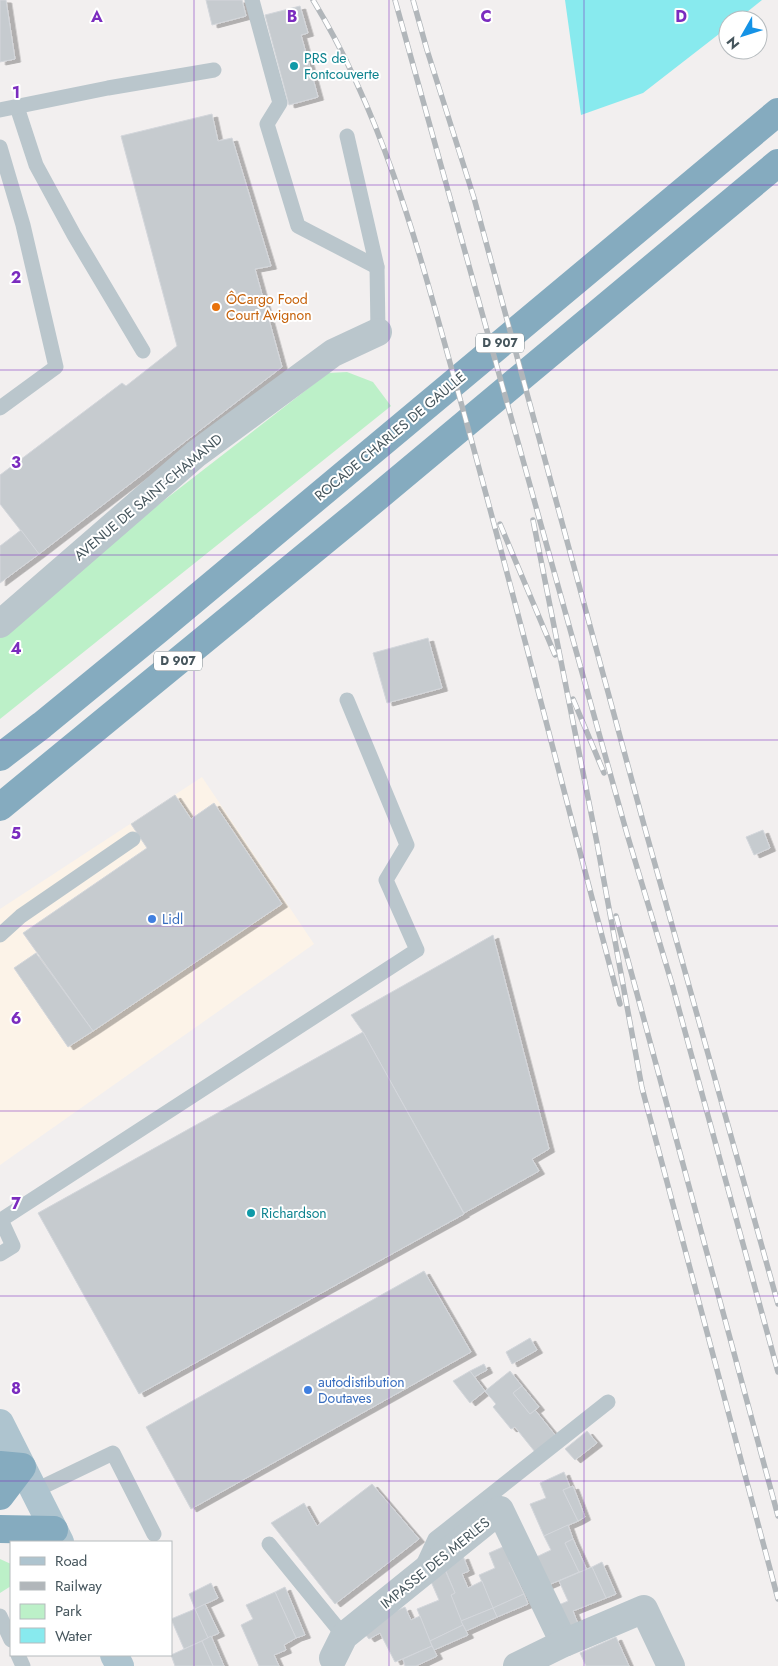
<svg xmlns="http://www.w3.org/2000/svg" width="778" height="1666" font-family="Jost,sans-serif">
<defs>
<filter id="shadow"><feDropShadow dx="5.5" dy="3" stdDeviation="0" flood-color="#0004"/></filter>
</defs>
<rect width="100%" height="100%" fill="#f2efef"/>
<path fill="#fcf3e8" d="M202,777L314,944L0,1165V909Z"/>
<g fill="#bcf0c8">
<path d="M347,372L373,382L391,406L0,719V638L149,512L328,373Z"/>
<path d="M0,1559L11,1564V1586L0,1593Z"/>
</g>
<path fill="#88eaee" d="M565,0H762L737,20H728V27L643,93L581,115Z"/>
<g fill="#c6cbcf" stroke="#d3d6db" filter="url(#shadow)">
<path d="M0,0H6L15,59L0,62Z"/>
<path d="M206,0H242L246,16L212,25Z"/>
<path d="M300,6L308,33L301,35L318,97L289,105L265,15Z"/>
<path d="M212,114L218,141L232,138L271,266L255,269L282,367L39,554L0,504V475L122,383L126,386L177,346L121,136Z"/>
<path d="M21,530L39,554L0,583V546Z"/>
<path d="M428,638L442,688L387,703L373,653Z"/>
<path d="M175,795L191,819L214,803L282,904L93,1031L23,933L147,848L131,824Z"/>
<path d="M763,830L770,848L754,855L746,837Z"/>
<path d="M493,935L549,1149L532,1159L539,1171L464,1213L363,1032L351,1015Z"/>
<path d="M36,953L93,1031L68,1047L14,968Z"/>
<path d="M363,1032L464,1214L139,1394L38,1213Z"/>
<path d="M424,1271L471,1352L191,1509L146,1427Z"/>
<path d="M530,1338L537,1350L512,1364L506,1352Z"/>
<path d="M484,1364L487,1370L474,1377L470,1371Z"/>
<path d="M470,1371L485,1391L470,1403L453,1381Z"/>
<path d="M510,1371L522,1386L513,1393L530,1414L535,1410L556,1436L535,1452L515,1427L511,1429L493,1407L496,1404L485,1391Z"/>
<path d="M522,1386L539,1407L530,1414L513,1393Z"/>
<path d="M587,1431L597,1443L575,1460L565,1449Z"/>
<path d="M564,1472L570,1487L563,1490L578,1521L544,1536L530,1504L546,1498L540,1483Z"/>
<path d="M372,1484L419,1539L335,1604L271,1523L304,1503L317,1526Z"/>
<path d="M573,1486L585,1517L578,1521L563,1490Z"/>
<path d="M568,1525L573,1539L565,1543L579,1572L546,1586L534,1558L551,1550L544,1536Z"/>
<path d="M573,1539L587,1570L579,1572L565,1543Z"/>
<path d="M512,1543L518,1558L509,1562L524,1594L493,1608L479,1575L495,1568L489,1553Z"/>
<path d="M463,1556L469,1571L462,1574L468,1588L482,1581L493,1608L461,1621L451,1595L455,1593L443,1564Z"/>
<path d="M602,1562L616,1594L606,1598L592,1567Z"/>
<path d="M592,1567L606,1598L573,1611L578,1624L564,1630L554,1607L568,1601L559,1581Z"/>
<path d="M445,1570L455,1593L451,1595L463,1625L430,1641L417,1609L439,1600L429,1577Z"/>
<path d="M211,1583L218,1598L195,1609L189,1594Z"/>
<path d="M285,1587L305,1635L296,1638L275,1592Z"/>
<path d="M275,1592L296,1638L284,1645L286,1650L274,1655L279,1666H259L241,1625L253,1619L246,1605Z"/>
<path d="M524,1594L528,1604L497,1617L493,1608Z"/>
<path d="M205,1604L219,1633L208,1638L195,1609Z"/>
<path d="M405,1607L411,1620L420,1616L432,1646L395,1662L380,1633L369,1639L365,1634L384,1616Z"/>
<path d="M493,1608L497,1617L466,1631L461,1621Z"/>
<path d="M195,1609L208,1638L184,1649L171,1619Z"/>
<path d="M463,1625L468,1635L434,1650L430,1641Z"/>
<path d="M211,1636L224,1666H213L202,1641Z"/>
<path d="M616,1637L629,1666H586L580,1653Z"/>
<path d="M202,1641L213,1666H175L171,1655Z"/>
<path d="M432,1646L437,1656L416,1666H405L403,1659Z"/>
</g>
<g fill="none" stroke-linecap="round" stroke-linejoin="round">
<g stroke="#bac6cc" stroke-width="15">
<path d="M252,0L280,103L267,124L298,226L377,267"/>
<path d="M17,107L36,165L74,235L143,351"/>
<path d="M0,110L108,88L214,70"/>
<path d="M347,136L377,267L378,332"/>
<path d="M0,147L23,225L56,367L0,408"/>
<path d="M0,935L21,916L133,839"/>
<path d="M0,1254L13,1246L1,1220L417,950L386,880L407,845L347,700"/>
<path d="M34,1491L113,1453L154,1534"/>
<path d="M269,1544L344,1636"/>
<path d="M422,1567L435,1539L608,1402"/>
<path d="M0,1616L11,1640"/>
<path d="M18,1655L23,1666"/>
</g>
<g stroke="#bac6cc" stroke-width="28">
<path d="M0,624L196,454L333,353L378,332"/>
<path d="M333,1658L344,1636L500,1510L564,1643"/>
<path d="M517,1666L564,1643L644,1609L671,1666"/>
</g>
<g stroke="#aec4cf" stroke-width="28">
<path d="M0,1423L60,1542"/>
<path d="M114,1655L120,1666"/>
</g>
<g stroke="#85abbf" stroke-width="28">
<path d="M0,757L42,725L158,630L778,112"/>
<path d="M0,807L356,515L778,163"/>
<path d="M0,1465L22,1467L0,1496"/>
<path d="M0,1529L54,1530"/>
</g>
<defs>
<g id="rail">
<path d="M313,0C389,125 423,267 462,406C517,605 567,805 620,1004"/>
<path d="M395,0L627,834L672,984L778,1372"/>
<path d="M413,0L427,50L474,198L644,825L778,1304"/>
<path d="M533,520L597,843L642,1088L778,1599"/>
<path d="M500,524L555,655"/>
<path d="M573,699L604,773"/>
<path d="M616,916L778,1516"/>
</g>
</defs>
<use href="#rail" stroke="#b1b6ba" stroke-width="5.5"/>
<use href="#rail" stroke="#fff" stroke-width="4" stroke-dasharray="11" stroke-linecap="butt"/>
</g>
<path fill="none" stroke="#7b2cbf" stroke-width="1" stroke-opacity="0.55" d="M194,0V1666M389,0V1666M584,0V1666M0,185H778M0,370H778M0,555H778M0,740H778M0,926H778M0,1111H778M0,1296H778M0,1481H778"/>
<g fill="#0f9aa8" stroke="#fff" stroke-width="2">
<circle cx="294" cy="66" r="5"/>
<circle cx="251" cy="1213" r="5"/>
</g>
<circle fill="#e8710a" stroke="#fff" stroke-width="2" cx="216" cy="307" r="5"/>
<g fill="#3f7fe0" stroke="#fff" stroke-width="2">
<circle cx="152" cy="919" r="5"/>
<circle cx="308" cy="1390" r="5"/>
</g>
<g text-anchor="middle" stroke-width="4" stroke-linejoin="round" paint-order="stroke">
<g fill="#fff" stroke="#7e898e" stroke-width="1">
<rect x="476" y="333.5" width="48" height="19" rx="4"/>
<rect x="154" y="651.5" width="48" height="19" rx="4"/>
</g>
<g font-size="12" font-weight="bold" fill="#46565d">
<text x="500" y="347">D 907</text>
<text x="178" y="665">D 907</text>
</g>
<g font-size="14" fill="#0d838f" stroke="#fff" text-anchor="start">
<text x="304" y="63">PRS de<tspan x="304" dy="16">Fontcouverte</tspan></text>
<text x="261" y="1218">Richardson</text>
</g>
<g font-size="14" fill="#c56008" stroke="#fff" text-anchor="start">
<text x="226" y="304">ÔCargo Food<tspan x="226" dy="16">Court Avignon</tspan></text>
</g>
<g font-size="14" fill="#46565d" stroke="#fff">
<text transform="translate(390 436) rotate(-40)" y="5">ROCADE CHARLES DE GAULLE</text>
<text transform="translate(148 497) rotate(-40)" y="5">AVENUE DE SAINT-CHAMAND</text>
<text transform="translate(435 1563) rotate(-39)" y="5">IMPASSE DES MERLES</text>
</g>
<g font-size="14" fill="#366cbe" stroke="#fff" text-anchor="start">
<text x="162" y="924">Lidl</text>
<text x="318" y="1387">autodistibution<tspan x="318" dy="16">Doutaves</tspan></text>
</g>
</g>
<g font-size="16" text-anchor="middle" font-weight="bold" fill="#7b2cbf" stroke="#fff" stroke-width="4" stroke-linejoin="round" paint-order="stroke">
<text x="97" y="22">A</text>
<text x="292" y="22">B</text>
<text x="486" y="22">C</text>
<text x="681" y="22">D</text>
<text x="16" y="98">1</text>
<text x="16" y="283">2</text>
<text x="16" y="468">3</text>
<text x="16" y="654">4</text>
<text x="16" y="839">5</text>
<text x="16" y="1024">6</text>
<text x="16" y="1209">7</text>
<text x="16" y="1394">8</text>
</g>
<rect x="10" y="1541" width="162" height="115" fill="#ffffff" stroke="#b5bbbe"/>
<rect x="20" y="1557" width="25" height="8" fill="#aec4cf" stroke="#b5bbbe"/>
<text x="55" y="1566" font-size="15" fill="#46565d">Road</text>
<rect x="20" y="1582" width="25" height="8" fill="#b1b6ba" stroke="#b5bbbe"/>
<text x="55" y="1591" font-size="15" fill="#46565d">Railway</text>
<rect x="20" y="1604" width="25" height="15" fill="#bcf0c8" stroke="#b5bbbe"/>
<text x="55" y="1616" font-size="15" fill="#46565d">Park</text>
<rect x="20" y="1628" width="25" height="15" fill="#88eaee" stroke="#b5bbbe"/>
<text x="55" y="1641" font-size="15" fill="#46565d">Water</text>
<g transform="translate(743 35) rotate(231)"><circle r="24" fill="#ffffff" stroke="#b5bbbe"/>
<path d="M0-4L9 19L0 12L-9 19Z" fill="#1593e6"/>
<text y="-8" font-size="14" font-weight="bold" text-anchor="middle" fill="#46565d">N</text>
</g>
</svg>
